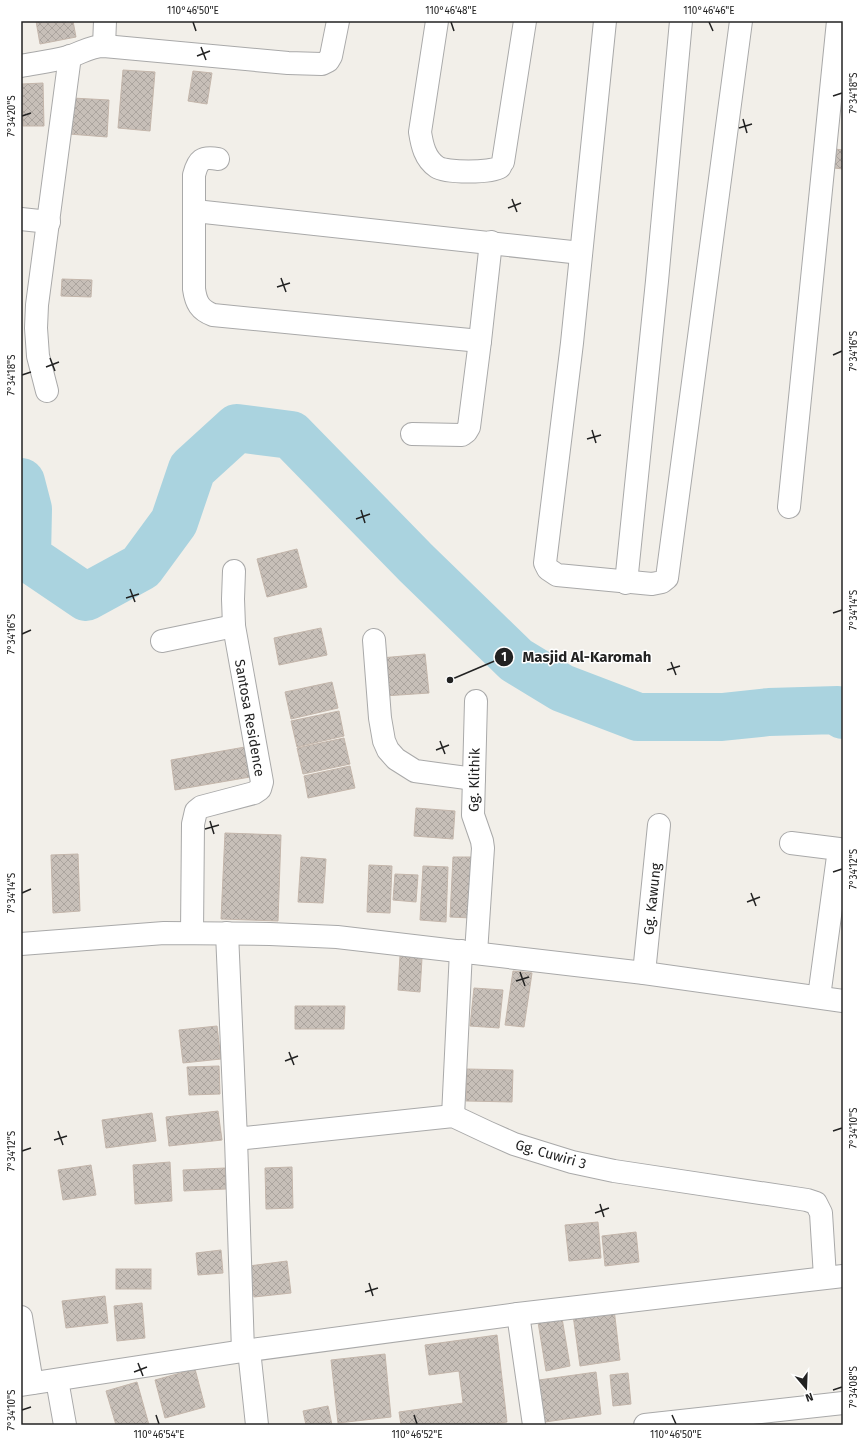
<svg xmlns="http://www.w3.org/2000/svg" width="864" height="1446" font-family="'Fira Sans',sans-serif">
<defs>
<pattern id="building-cross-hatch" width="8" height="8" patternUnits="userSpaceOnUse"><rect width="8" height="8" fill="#c7bfb8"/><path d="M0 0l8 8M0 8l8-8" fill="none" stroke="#aba49e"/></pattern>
</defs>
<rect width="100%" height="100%" fill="#f2efe9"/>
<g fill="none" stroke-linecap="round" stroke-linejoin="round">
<path stroke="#aad3df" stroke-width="48" d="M21,482L28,509L27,557L86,597L141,567L174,522L192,469L237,428L291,435L416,563L516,660L562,688L638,717H722L769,712L838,710L843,715"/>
</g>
<g fill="url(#building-cross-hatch)" stroke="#c4b6ab">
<path d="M36,21H73L76,37L40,44Z"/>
<path d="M123,70L155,72L150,131L118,128Z"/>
<path d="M193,71L212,73L207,104L188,101Z"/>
<path d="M43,83L44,126H23L22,84Z"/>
<path d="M72,98L109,100L107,137L69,134Z"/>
<path d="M827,148L843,150V169L825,167Z"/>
<path d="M62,279L92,280L91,297L61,296Z"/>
<path d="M297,549L307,587L267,597L257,559Z"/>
<path d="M321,628L327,655L279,665L274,638Z"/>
<path d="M425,654L429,693L384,696L381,658Z"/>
<path d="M332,682L338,708L291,719L285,692Z"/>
<path d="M339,711L344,736L297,747L291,721Z"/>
<path d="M344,738L350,764L303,774L297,748Z"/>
<path d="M245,747L250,777L175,790L171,760Z"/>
<path d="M350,766L355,788L308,798L304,776Z"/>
<path d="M416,808L455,811L453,839L414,836Z"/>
<path d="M225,833L281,835L278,921L221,919Z"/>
<path d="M78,854L80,911L53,913L51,855Z"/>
<path d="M301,857L326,859L323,903L298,902Z"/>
<path d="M453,857H475L472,918L450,917Z"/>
<path d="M369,865L392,866L390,913L367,912Z"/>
<path d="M423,866L448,867L446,922L420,920Z"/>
<path d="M395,874L418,875L416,902L393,900Z"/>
<path d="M400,956L422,958L420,992L398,990Z"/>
<path d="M513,971L532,973L524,1027L505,1025Z"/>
<path d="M474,988L503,990L499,1028L470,1026Z"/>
<path d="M295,1006H345L344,1029H295Z"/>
<path d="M217,1026L221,1059L183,1063L179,1030Z"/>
<path d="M219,1066L220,1094L189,1095L187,1067Z"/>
<path d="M467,1069L513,1070L512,1102L466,1101Z"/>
<path d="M218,1111L222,1140L169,1146L166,1117Z"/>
<path d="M152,1113L156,1141L106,1148L102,1120Z"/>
<path d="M170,1162L172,1201L135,1204L133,1165Z"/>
<path d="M91,1165L96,1195L63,1200L58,1170Z"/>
<path d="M292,1167L293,1208L266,1209L265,1168Z"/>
<path d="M225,1168L226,1189L184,1191L183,1170Z"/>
<path d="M598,1222L601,1258L569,1261L565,1225Z"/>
<path d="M636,1232L639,1262L605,1266L602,1236Z"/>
<path d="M221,1250L223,1273L198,1275L196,1253Z"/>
<path d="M287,1261L291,1293L254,1297L249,1266Z"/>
<rect x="116" y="1269" width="35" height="20"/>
<path d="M105,1296L108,1323L66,1328L62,1301Z"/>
<path d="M142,1303L145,1338L117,1341L114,1306Z"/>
<path d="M614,1309L620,1360L580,1366L573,1315Z"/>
<path d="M562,1318L570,1366L546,1371L538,1322Z"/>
<path d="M497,1335L507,1422L488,1425H401L399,1412L463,1403L459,1371L429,1375L425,1345Z"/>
<path d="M385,1354L391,1417L338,1423L331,1360Z"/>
<path d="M195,1369L205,1407L165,1418L155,1380Z"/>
<path d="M596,1372L601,1414L545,1422L539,1380Z"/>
<path d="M628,1373L631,1404L613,1406L610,1375Z"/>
<path d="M137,1382L149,1425H116L106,1391Z"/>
<path d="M328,1406L332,1425H306L303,1411Z"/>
</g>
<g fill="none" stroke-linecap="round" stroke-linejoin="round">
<defs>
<g id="minor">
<path d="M437,21L420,132C422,145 425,159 437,167C446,173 491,173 500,167C501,165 502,163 503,162L525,21"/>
<path d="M605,21L572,343L545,563L548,569L557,575L652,584L662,582L667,578L741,21"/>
<path d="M104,46L105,21"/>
<path d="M21,66C37,63 52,61 68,57C81,53 91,46 104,46L288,63L322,64L328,61L331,56L338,21"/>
<path d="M218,159C202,156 198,160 194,175V289C196,303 200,310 213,315L480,341"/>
<path d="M195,211L581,253"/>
<path d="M21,219L49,222"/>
<path d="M47,391L38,356L36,328L37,305L70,56"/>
<path d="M412,434L462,435L466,432L469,427L480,341L491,242"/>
<path d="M789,507L838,21"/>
<path d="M626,583L657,281L681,21"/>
<path d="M374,640L380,718L384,741L388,750L396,759L415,771L474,779"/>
<path d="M162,641L234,626"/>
<path d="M476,701L473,815L482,841L483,848L476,953"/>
<path d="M791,843L839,849L819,997"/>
<path d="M192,933L193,824L196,811L201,807L254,793L260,789L262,782L234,626L233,599L234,571"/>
<path d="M227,933L236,1139L453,1116L487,1132L514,1144L572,1162L614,1171L807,1200L816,1203L821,1213L825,1277"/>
<path d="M21,944L164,933L270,934L337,937L644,973L843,1001"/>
<path d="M644,973L659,825"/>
<path d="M453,1116L461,951"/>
<path d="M236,1139L243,1351"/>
<path d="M518,1314L534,1425"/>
<path d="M21,1317L32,1383"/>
<path d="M249,1350L257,1425"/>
<path d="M57,1380L65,1425"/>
<path d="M21,1385L243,1351L518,1314L843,1276"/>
<path d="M645,1425L843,1403"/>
</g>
</defs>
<use href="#minor" stroke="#a9a9a9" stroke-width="24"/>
<use href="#minor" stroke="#fff" stroke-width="22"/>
</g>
<path fill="none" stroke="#222" stroke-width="1.5" d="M193,22L196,31M451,22L454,31M709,22L713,31M201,47L206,60M197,56L210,51M833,96L842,93M22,116L31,113M743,119L747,133M739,128L752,124M512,199L517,212M508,208L521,203M281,278L286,292M277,287L290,283M833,355L842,351M50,358L55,371M46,367L59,362M22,375L31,372M592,430L596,443M587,439L601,435M361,510L365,523M356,519L370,514M130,589L135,602M126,598L139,594M833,613L842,610M22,634L31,630M671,662L676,675M667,670L680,666M440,741L445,754M436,750L449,745M210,821L214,834M205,829L219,825M833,872L842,869M22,893L31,889M751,893L756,906M747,902L760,897M520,972L525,986M516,981L529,977M289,1052L294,1065M285,1061L298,1056M58,1131L63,1145M833,1131L842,1128M54,1140L67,1136M22,1151L31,1148M600,1204L604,1217M595,1213L609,1208M369,1283L373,1296M365,1292L378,1288M138,1363L143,1376M134,1372L147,1367M833,1390L842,1387M22,1410L31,1407M156,1415L159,1424M414,1415L417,1424M672,1415L676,1424"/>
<g text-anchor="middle" stroke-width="3" stroke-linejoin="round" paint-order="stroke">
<g font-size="14" fill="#222" stroke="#fff">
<text transform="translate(250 718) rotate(80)" y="5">Santosa Residence</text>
<text transform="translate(474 780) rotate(-89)" y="5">Gg. Klithik</text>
<text transform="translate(652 899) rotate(-84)" y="5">Gg. Kawung</text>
<text transform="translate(551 1154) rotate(16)" y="5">Gg. Cuwiri 3</text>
</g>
</g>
<path fill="none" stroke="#222" stroke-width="1.5" d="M450 680L504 657"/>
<g fill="#222" stroke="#fff" stroke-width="1.5">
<circle cx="450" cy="680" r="4"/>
<circle cx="504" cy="657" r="10"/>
</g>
<g font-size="12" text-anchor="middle" font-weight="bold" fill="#fff">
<text x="504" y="661">1</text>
</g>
<g font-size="15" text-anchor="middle" font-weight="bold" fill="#222" stroke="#fff" stroke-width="3" stroke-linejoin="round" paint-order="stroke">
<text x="587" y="662">Masjid Al-Karomah</text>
</g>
<rect width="864" height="1446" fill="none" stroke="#ffffff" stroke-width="44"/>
<g transform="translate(806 1388) rotate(161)" stroke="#ffffff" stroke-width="3" paint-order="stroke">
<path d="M0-3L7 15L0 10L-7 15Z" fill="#222222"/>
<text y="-6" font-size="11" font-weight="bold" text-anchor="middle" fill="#222222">N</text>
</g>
<rect x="22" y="22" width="820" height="1402" fill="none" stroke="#222" stroke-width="1.5"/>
<g font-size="10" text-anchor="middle" fill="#222">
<text x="193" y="14">110°46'50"E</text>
<text x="451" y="14">110°46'48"E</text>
<text x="709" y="14">110°46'46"E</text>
<text transform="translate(853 93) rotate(-90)" y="4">7°34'18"S</text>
<text transform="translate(11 116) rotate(-90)" y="4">7°34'20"S</text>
<text transform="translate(853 351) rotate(-90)" y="4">7°34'16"S</text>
<text transform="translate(11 375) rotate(-90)" y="4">7°34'18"S</text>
<text transform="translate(853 610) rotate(-90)" y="4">7°34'14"S</text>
<text transform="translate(11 634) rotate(-90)" y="4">7°34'16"S</text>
<text transform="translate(853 869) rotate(-90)" y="4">7°34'12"S</text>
<text transform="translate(11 893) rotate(-90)" y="4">7°34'14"S</text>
<text transform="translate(853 1128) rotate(-90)" y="4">7°34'10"S</text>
<text transform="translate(11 1151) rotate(-90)" y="4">7°34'12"S</text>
<text transform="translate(853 1387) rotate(-90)" y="4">7°34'08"S</text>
<text transform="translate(11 1410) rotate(-90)" y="4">7°34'10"S</text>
<text x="159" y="1438">110°46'54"E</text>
<text x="417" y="1438">110°46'52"E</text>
<text x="676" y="1438">110°46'50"E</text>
</g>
</svg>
